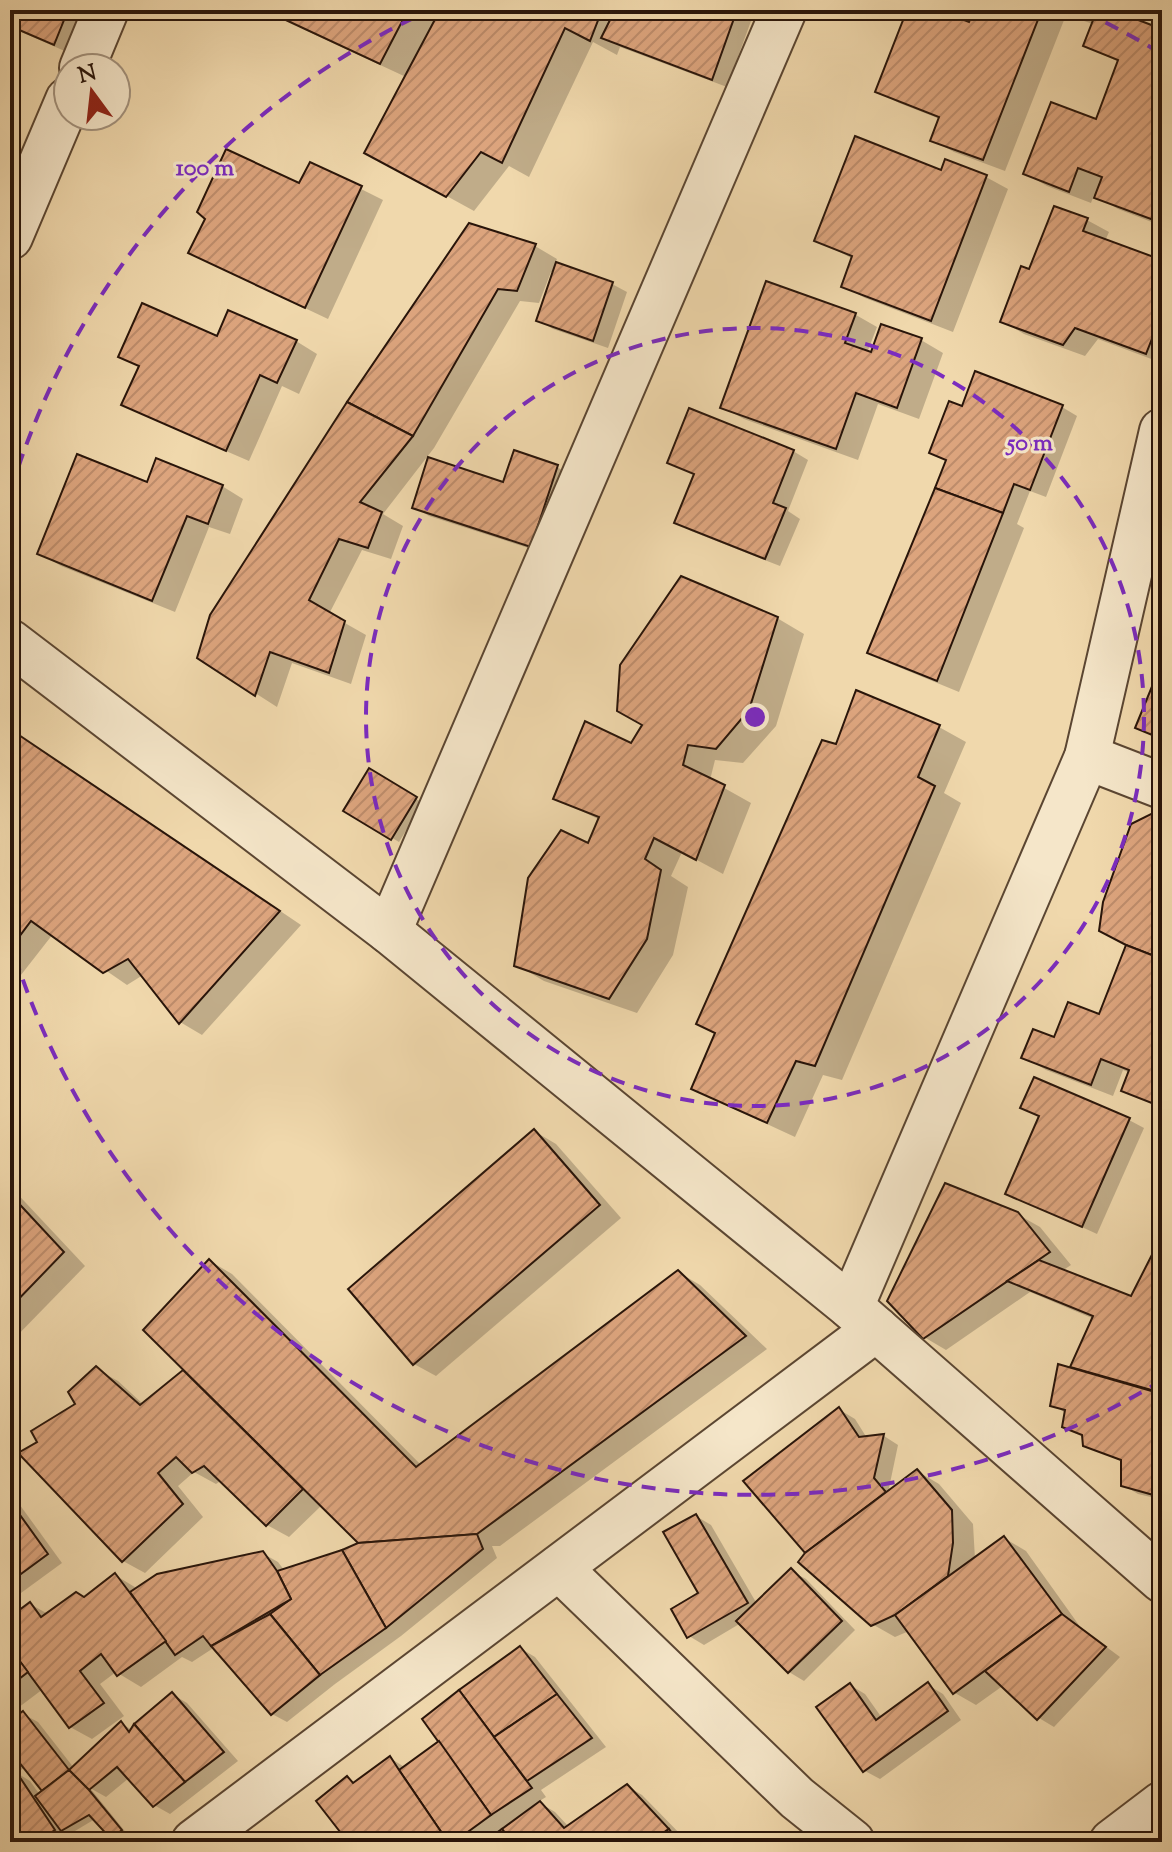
<svg xmlns="http://www.w3.org/2000/svg" width="1172" height="1852" font-family="'Sorts Mill Goudy',serif">
<defs>
<pattern id="building-hatch" width="6" height="6" patternUnits="userSpaceOnUse" patternTransform="scale(2)"><rect width="6" height="6" fill="#dca47d"/><path d="M-1 1l2-2M0 6l6-6M5 7l2-2" fill="none" stroke="#bd8c6b"/></pattern>
</defs>
<rect width="100%" height="100%" fill="#f0d8ac"/>
<filter id="stains"><feTurbulence type="fractalNoise" baseFrequency=".0025" numOctaves="4"/><feColorMatrix values="0 0 0 0 .2 0 0 0 0 .09 0 0 0 0 .02 0 0 0 .5 -.17"/></filter>
<radialGradient id="worn" r=".72"><stop offset=".6" stop-color="#630" stop-opacity="0"/><stop offset="1" stop-color="#630" stop-opacity=".3"/></radialGradient>
<g fill="#0003" fill-rule="evenodd">
<path d="M10,10H95L76,56L10,27Z"/>
<path d="M280,10H755L727,87L620,47L617,55L593,42L529,177L509,166L474,211L394,167L406,77L305,30L278,14Z"/>
<path d="M909,10H932L970,24L976,10H1106L1162,31V226L1118,209L1094,195L1091,203L1047,186L1026,174L1097,122L1119,62L1085,45L1093,24L1066,15L1005,171L954,152L932,140L940,119L899,103L877,91Z"/>
<path d="M946,161L986,177L1008,189L953,332L865,298L843,286L853,259L817,240L942,172Z"/>
<path d="M311,164L383,200L328,319L212,264L300,186Z"/>
<path d="M1087,220L1109,232L1105,241L1162,262V363L1098,339L1085,356L1024,334L1002,321Z"/>
<path d="M535,246L557,259L555,264L612,284L627,292L608,348L553,329L538,320L555,273L551,272L539,303L520,301L434,448L383,514L403,526L391,559L362,550L329,614L366,635L351,684L292,663L277,707L199,657L212,616Z"/>
<path d="M767,283L856,315L877,327L867,353L921,340L943,353L919,419L878,404L858,460L744,419L722,407Z"/>
<path d="M218,339L296,341L317,354L299,394L282,386L249,461L145,416L123,404L140,367L121,356Z"/>
<path d="M976,373L1062,407L1077,416L1046,497L1030,491L1017,524L1024,528L959,692L891,664L870,652L948,461L932,452L963,408Z"/>
<path d="M793,451L808,460L788,511L800,519L780,566L691,531L676,522L696,475L669,462Z"/>
<path d="M557,467L572,476L547,554L429,516L414,507L504,484Z"/>
<path d="M148,484L222,486L243,499L230,534L209,527L175,612L61,566L39,553Z"/>
<path d="M777,618L804,634L776,726L743,763L715,760L710,780L751,803L723,874L682,852L671,876L688,887L673,955L637,1013L544,981L517,965L589,846L600,820L555,798L632,745Z"/>
<path d="M857,693L939,727L966,742L944,793L961,803L842,1080L823,1075L795,1137L721,1103L694,1088Z"/>
<path d="M10,729L301,925L202,1035L180,1022L143,975L127,985L53,934L10,989Z"/>
<path d="M369,771L423,803L399,842L345,810Z"/>
<path d="M1162,821V1109L1123,1090L1130,1073L1123,1070L1113,1096L1046,1070L1024,1057L1100,1017L1129,945Z"/>
<path d="M1129,1120L1144,1128L1097,1234L1008,1193Z"/>
<path d="M534,1131L556,1144L621,1218L436,1376L414,1364Z"/>
<path d="M1162,1162V1178L1152,1172Z"/>
<path d="M10,1186L85,1266L10,1343Z"/>
<path d="M1017,1214L1040,1227L1071,1265L1062,1271L1132,1299L1162,1240V1511L1159,1509V1499L1138,1494L1123,1485V1462L1085,1445L1084,1437L1065,1426L1067,1414L1053,1405L1081,1371L1073,1366L1094,1319L1030,1292L946,1350L924,1337Z"/>
<path d="M210,1261L232,1274L422,1466L678,1272L700,1285L767,1349L500,1546H492L497,1558L401,1636L335,1684L287,1722L272,1714L215,1647L192,1662L182,1657L141,1687L116,1672L100,1684L124,1716L92,1739L70,1727L43,1689L10,1714V1618L30,1604L48,1614L84,1599L115,1575L138,1589L262,1553L278,1562L284,1570L362,1544L322,1505L289,1537L267,1525L222,1480L216,1484L194,1472L178,1486L203,1517L145,1573L123,1561L40,1443L78,1405L96,1369L118,1381L144,1405L186,1370Z"/>
<path d="M840,1410L855,1419L867,1438L884,1436L898,1445L889,1488L891,1491L917,1471L939,1484L973,1524L975,1559L1004,1538L1026,1551L1081,1628L1120,1657L1054,1727L1039,1718L1004,1685L976,1705L955,1693L909,1631L895,1637L872,1624L746,1481Z"/>
<path d="M10,1496L17,1501L62,1563L10,1601Z"/>
<path d="M696,1516L711,1525L757,1604L791,1571L806,1579L855,1630L804,1681L789,1672L741,1623L704,1645L689,1636L701,1594Z"/>
<path d="M520,1648L535,1657L606,1747L541,1790L546,1797L538,1802L555,1812L569,1827L627,1786L642,1795L688,1842H351L348,1779L356,1783L390,1758L406,1768L442,1741Z"/>
<path d="M850,1685L865,1694L882,1718L928,1685L943,1694L961,1720L880,1779L865,1771Z"/>
<path d="M172,1694L187,1703L238,1761L170,1814L154,1805L129,1778L106,1797L90,1788L128,1835L120,1841L95,1819L70,1834L63,1830L69,1839L64,1842H10V1724L23,1714L38,1722L74,1768L121,1723L132,1730ZM25,1767L46,1791L40,1795L30,1781L17,1773Z"/>
</g>
<g fill="url(#building-hatch)" stroke="#29150a" stroke-width="2">
<path d="M10,10H68L54,45L10,26Z"/>
<path d="M278,10H408L380,64L275,15Z"/>
<path d="M440,10H602L590,41L565,28L502,163L481,152L446,197L364,153Z"/>
<path d="M615,10H737L712,80L601,38Z"/>
<path d="M907,10H938L969,22L974,10H1022L1039,17L983,160L930,141L939,117L875,92Z"/>
<path d="M1097,10H1112L1162,29V214L1159,222L1094,198L1102,177L1078,168L1069,192L1023,174L1051,102L1096,119L1118,60L1083,46Z"/>
<path d="M855,136L941,170L945,159L987,175L931,321L841,287L852,256L814,241Z"/>
<path d="M226,149L299,183L310,162L362,186L305,308L188,253L205,219L197,212Z"/>
<path d="M1054,206L1088,218L1083,231L1162,260V313L1146,354L1075,328L1063,345L1000,322L1021,266L1029,269Z"/>
<path d="M469,223L536,244L517,291L498,289L413,436L347,402Z"/>
<path d="M556,262L613,282L593,341L536,321Z"/>
<path d="M766,281L856,313L845,343L871,352L881,324L922,338L897,408L856,393L836,449L720,408Z"/>
<path d="M142,303L217,336L228,310L297,340L277,383L260,375L226,451L121,405L139,366L118,357Z"/>
<path d="M975,371L1063,405L1030,490L1014,484L1003,513L935,488L946,460L929,453L949,401L962,406Z"/>
<path d="M347,402L413,436L360,502L382,512L368,548L339,539L309,600L345,621L329,673L270,652L255,696L197,658L210,615Z"/>
<path d="M689,408L794,450L773,503L786,508L765,559L674,523L694,474L667,463Z"/>
<path d="M514,450L558,465L531,547L412,508L428,457L503,482Z"/>
<path d="M77,454L147,482L156,458L223,485L208,524L187,516L152,601L37,554Z"/>
<path d="M935,488L1003,513L937,681L867,653Z"/>
<path d="M681,576L778,617L749,710L716,749L688,745L683,765L725,785L696,860L654,838L645,859L661,870L647,939L609,999L514,966L528,878L561,830L588,843L599,817L553,799L585,721L631,743L642,725L617,711L620,665Z"/>
<path d="M1160,667L1162,668V739L1135,728Z"/>
<path d="M856,690L940,725L918,777L935,786L815,1066L796,1061L767,1123L691,1089L715,1033L696,1024L822,740L836,744Z"/>
<path d="M10,729L280,911L179,1024L128,959L103,973L31,921L10,949Z"/>
<path d="M369,768L417,797L391,840L343,811Z"/>
<path d="M1151,814L1162,819V959L1126,945L1099,931L1103,902L1131,824Z"/>
<path d="M1126,945L1162,959V1107L1121,1091L1129,1070L1101,1059L1091,1085L1021,1058L1033,1029L1054,1037L1068,1002L1099,1014Z"/>
<path d="M1034,1077L1130,1118L1082,1227L1005,1194L1039,1116L1020,1108Z"/>
<path d="M534,1129L600,1205L413,1365L348,1289Z"/>
<path d="M945,1183L1018,1212L1050,1252L923,1339L887,1301Z"/>
<path d="M10,1194L64,1252L10,1308Z"/>
<path d="M1162,1235V1393L1070,1367L1093,1316L1007,1281L1039,1260L1131,1296Z"/>
<path d="M209,1259L416,1467L678,1270L746,1336L477,1534L358,1543L143,1330Z"/>
<path d="M1058,1364L1162,1394V1478L1157,1496L1121,1486V1460L1083,1446L1082,1435L1062,1427L1065,1410L1050,1406Z"/>
<path d="M96,1366L140,1405L183,1370L303,1489L266,1526L204,1466L192,1473L176,1457L158,1473L183,1504L122,1562L18,1453L37,1442L31,1431L75,1404L68,1392Z"/>
<path d="M839,1407L859,1437L884,1434L874,1478L886,1492L805,1553L743,1481Z"/>
<path d="M917,1469L952,1510L953,1543L948,1576L895,1615L871,1626L798,1562L805,1553Z"/>
<path d="M10,1501L48,1554L10,1582Z"/>
<path d="M696,1514L748,1603L687,1638L671,1609L698,1593L663,1532Z"/>
<path d="M477,1534L483,1549L386,1628L342,1550L358,1543Z"/>
<path d="M1004,1536L1062,1614L953,1694L895,1615Z"/>
<path d="M342,1550L386,1628L320,1675L270,1614L291,1599L277,1571Z"/>
<path d="M263,1551L277,1571L291,1599L211,1646L203,1636L175,1655L130,1592L157,1574Z"/>
<path d="M791,1568L842,1621L788,1673L736,1621Z"/>
<path d="M115,1573L166,1641L117,1676L101,1654L80,1671L104,1703L69,1728L10,1648V1617L30,1602L41,1617L76,1592L84,1597Z"/>
<path d="M270,1614L320,1675L271,1715L211,1646Z"/>
<path d="M1062,1614L1106,1647L1037,1720L985,1671Z"/>
<path d="M520,1646L557,1694L494,1737L459,1690Z"/>
<path d="M10,1648L28,1672L10,1686Z"/>
<path d="M928,1682L948,1711L863,1772L816,1707L850,1683L876,1720Z"/>
<path d="M459,1690L532,1788L491,1815L422,1719Z"/>
<path d="M172,1692L224,1752L185,1782L134,1724Z"/>
<path d="M557,1694L592,1738L527,1781L494,1737Z"/>
<path d="M23,1711L69,1770L42,1791L14,1756L10,1759V1721Z"/>
<path d="M121,1721L129,1732L134,1724L185,1782L153,1807L117,1767L89,1790L69,1770Z"/>
<path d="M439,1741L491,1815L454,1842H448L399,1770Z"/>
<path d="M390,1756L399,1770L448,1842H348L316,1801L347,1776L353,1783Z"/>
<path d="M15,1770L55,1830L37,1842H10V1773Z"/>
<path d="M69,1770L89,1790L122,1830L111,1839L89,1815L61,1831L35,1796Z"/>
<path d="M627,1784L669,1829L651,1842H512L502,1829L540,1801L564,1828Z"/>
<path d="M502,1829L512,1842H484Z"/>
<path d="M669,1829L679,1842H651Z"/>
</g>
<g fill="none" stroke-linecap="round" stroke-linejoin="round">
<defs>
<g id="minor">
<path d="M82,68L106,10"/>
<path d="M10,237L68,100"/>
<path d="M10,642L389,931L851,1307L1162,1580"/>
<path d="M1087,757L1162,786"/>
<path d="M389,931L784,10"/>
<path d="M851,1307L1087,757L1162,431"/>
<path d="M559,1568L797,1798L852,1842"/>
<path d="M194,1842L876,1329"/>
<path d="M1112,1842L1162,1804"/>
</g>
</defs>
<use href="#minor" stroke="#5b4632" stroke-width="48"/>
<use href="#minor" stroke="#f5e6c9" stroke-width="44"/>
</g>
<g fill="none" stroke="#7b2cbf" stroke-width="4" stroke-dasharray="14 10">
<circle cx="755" cy="717" r="389"/>
<path d="M1162 1380A778 778 0 0 1 11 944M11 490A778 778 0 0 1 426 12M1084 12A778 778 0 0 1 1162 54"/>
</g>
<circle cx="755" cy="717" r="12" fill="#7b2cbf" stroke="#f5e6c9" stroke-width="4"/>
<g font-size="24" text-anchor="middle" font-weight="bold" fill="#7b2cbf" stroke="#f5e6c9" stroke-width="6" stroke-linejoin="round" paint-order="stroke">
<text x="205" y="175">100 m</text>
<text x="1030" y="450">50 m</text>
</g>
<rect width="1172" height="1852" fill="none" stroke="#f0d8ac" stroke-width="40"/>
<rect x="12" y="12" width="1148" height="1828" fill="none" stroke="#29150a" stroke-width="4"/>
<rect x="20" y="20" width="1132" height="1812" fill="none" stroke="#29150a" stroke-width="2"/>
<g transform="translate(92 92) rotate(345)"><circle r="38" fill="#f5e6c9" stroke="#a3927d" stroke-width="2"/>
<path d="M0-6L14 30L0 20L-14 30Z" fill="#8f2418"/>
<text y="-12" font-size="22" font-weight="bold" text-anchor="middle" fill="#29150a">N</text>
</g>
<rect width="100%" height="100%" filter="url(#stains)"/>
<rect width="100%" height="100%" fill="url(#worn)"/>
</svg>
